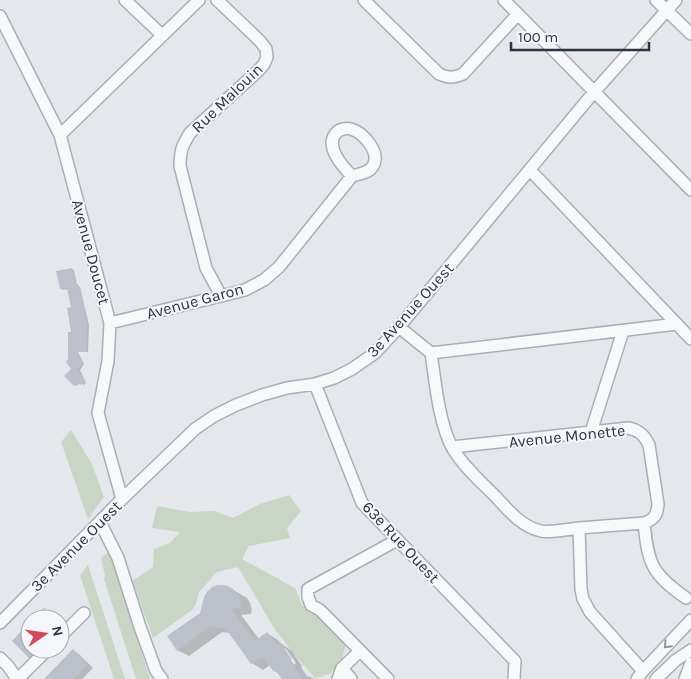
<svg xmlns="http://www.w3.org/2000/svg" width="691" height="679" viewBox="0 0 691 679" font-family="Karla,sans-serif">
<rect width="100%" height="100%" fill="#e4e7ec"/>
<path fill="#c9d6c5" d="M71,430L92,464L104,497L88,519L61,442Z
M289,495L301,511L287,528L290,538L249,546L242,559L295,588L302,605L317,616L346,643L342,660L330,674L315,678L293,653L274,628L238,567L217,572L199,592L196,604L192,610L153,638L132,581L153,567L154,549L170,543L180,532L152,528L157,506L190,512L214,511L233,518L260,504Z
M108,552L113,563L150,679H136L104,579L105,576L101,558Z
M88,565L125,679H114L80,575Z"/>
<path fill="#0003" fill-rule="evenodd" d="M72,269L74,270L77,285L80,287L89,325L88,352H78L84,364L80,370L86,383L84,385L80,383L77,386L75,385L72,369V308L68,289L63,290L61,289Z
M230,588L247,598L250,603L252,609L251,614L241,615L259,639L267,633L278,640L283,645L291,650L302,666L301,667L308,678V676L315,679H283L280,675L275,671L270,665L263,670L252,663L231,633L222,632L189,656L177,650L202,614ZM283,648L286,649L296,663L294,665Z
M30,624V649H48L36,661L29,656Z
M74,651L79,654L93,668L82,679H46Z"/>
<path fill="#bbc0ca" d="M72,268L76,285L78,284L82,300H83L87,323L86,352H77L82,363L78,369L85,382L80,385L79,382L74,386L64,376L71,369L66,362L68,359V332H71L67,308L71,307L67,288L60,289L56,271Z
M218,585H224L230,587L235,591L239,596L241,602L240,608L231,609L255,641L267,632L277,645L280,643L292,659L290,660L303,679H282L276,671L274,672L262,657L251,664L226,629L210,626L177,651L167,636L200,613L204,597L207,592L212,587Z
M44,608L55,619H33Z
M30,622V649H36L29,658L12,641Z
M73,649L88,664L74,679H44Z"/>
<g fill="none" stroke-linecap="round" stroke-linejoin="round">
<defs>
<path id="minor" d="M125,0L162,35
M217,0L260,41L266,49L267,57L264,64L259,70L190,133C182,146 180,151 180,166L206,268L221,296
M364,0L439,74C449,78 453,78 463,74L518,14
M504,0L691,190
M656,0L691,34
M0,16L60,135L110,323L108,361L98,413L122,499
M60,135L199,0
M530,170L691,339
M110,323L221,296L245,290L264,280L279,267L352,176C359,174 369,173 373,166C381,153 364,133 351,129C347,128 340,129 337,132C323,145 343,167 352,176
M399,327L431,353C435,380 439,425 453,449C464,467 481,482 496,497C508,510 522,527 541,531C551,533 568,529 579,528L581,589L583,599L590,612L643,671
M431,353L677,324
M315,384L362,503L515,661L514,679
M591,432L623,331
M452,447L628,428C639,430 644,435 649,445L658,504C657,515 655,519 644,523L579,528
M100,522L118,558L140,627L156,671L162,679
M644,523C648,564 652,574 686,598
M0,623L122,499L195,429L214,416L236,405L262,395L287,388L315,384L334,378L352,369L375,353L399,327L594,92L676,0
M60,637L84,613
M0,658L8,666L17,679
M342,668L351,679
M18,679L48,649
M338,679L342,668L360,651
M388,679L320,610L311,605L308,597V589L397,540
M637,679L643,671L691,620
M656,679L676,660L691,650
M685,679L691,663"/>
</defs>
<use href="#minor" stroke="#a9aeb7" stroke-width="14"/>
<use href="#minor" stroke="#f7f8fa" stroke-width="11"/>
</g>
<defs><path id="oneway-chevron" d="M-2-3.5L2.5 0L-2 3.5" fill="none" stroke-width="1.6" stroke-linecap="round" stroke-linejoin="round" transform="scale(1.25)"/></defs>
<use stroke="#9196a0" href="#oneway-chevron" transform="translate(667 645) rotate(133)"/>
<g text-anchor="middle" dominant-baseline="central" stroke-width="4" stroke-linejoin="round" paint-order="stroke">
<g font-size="16" fill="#2b3445" stroke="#f4f6f9">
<text transform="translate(227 98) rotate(-44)">Rue Malouin</text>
<text transform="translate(91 252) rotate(75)">Avenue Doucet</text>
<text transform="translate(195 301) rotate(-15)">Avenue Garon</text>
<text transform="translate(410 310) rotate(-48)">3e Avenue Ouest</text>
<text transform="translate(567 436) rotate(-6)">Avenue Monette</text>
<text transform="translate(401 542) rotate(47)">63e Rue Ouest</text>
<text transform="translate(76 546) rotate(-45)">3e Avenue Ouest</text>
</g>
</g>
<g transform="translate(45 634) rotate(77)"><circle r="24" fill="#f4f6f9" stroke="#a4a8b1"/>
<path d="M0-4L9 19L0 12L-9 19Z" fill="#d1495b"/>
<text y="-8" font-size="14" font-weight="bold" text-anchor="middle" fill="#2b3445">N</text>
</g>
<path d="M511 42v8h138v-8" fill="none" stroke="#2b3445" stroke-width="2.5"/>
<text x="518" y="42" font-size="15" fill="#2b3445" stroke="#f4f6f9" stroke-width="4" paint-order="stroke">100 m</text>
</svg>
